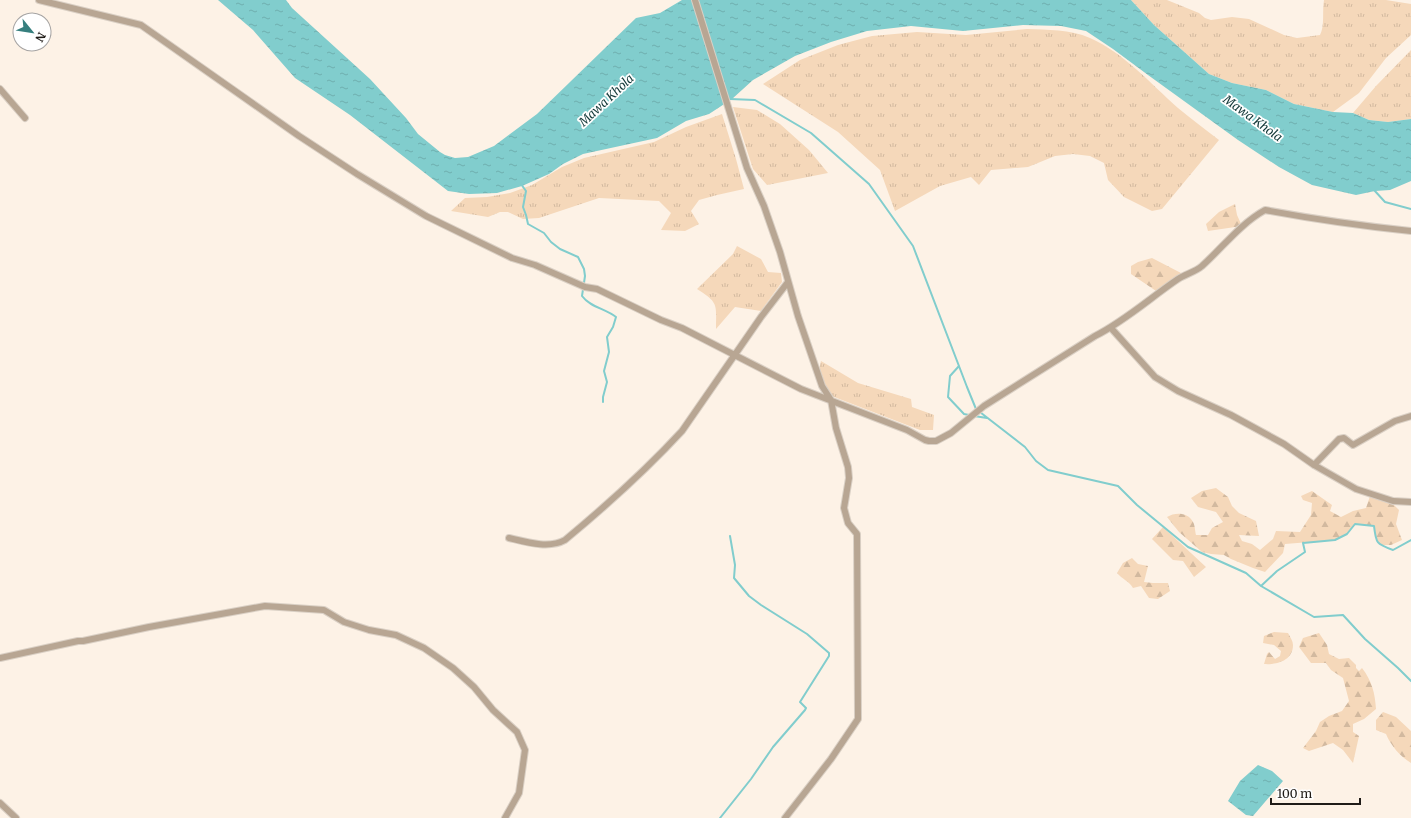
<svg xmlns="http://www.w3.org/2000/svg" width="1411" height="818" viewBox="0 0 1411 818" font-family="Merriweather,serif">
<defs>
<pattern id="grass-tufts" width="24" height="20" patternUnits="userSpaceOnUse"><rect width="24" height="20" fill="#f5d8ba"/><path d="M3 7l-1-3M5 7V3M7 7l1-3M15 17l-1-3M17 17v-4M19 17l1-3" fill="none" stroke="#d2b99f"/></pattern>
<pattern id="forest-firs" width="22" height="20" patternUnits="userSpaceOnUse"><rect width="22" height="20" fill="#f5d8ba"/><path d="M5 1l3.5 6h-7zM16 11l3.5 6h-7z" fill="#d2b99f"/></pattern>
<pattern id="water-ripples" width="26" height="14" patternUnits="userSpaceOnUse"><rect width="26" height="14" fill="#81cdcd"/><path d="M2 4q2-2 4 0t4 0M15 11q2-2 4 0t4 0" fill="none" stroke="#6fafaf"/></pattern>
</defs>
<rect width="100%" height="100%" fill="#fdf2e6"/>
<path fill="url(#grass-tufts)" d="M1131,0H1167L1199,13L1205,18L1211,20L1232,17L1249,19L1284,35L1297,38L1320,35C1325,26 1322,11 1324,0H1386L1411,4V35L1386,58L1359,93L1333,112L1294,104L1266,90L1232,83L1209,74L1154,25Z
M1027,29C1047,30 1070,29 1090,38C1124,53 1150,83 1178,108C1191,119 1205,129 1219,140L1162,209L1152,211L1124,197L1108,180L1104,163L1090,156L1073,154L1055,156L1028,167L991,170L979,185L971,177L940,186L895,211L880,170L838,132L763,84L800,60L838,45L872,36L917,32L966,35Z
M1411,50V119L1388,122L1369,120L1353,113L1376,86Z
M733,107L757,110L780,124L809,150L828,173L767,185L753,169Z
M722,114L736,159L744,189L717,195L699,200L691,211L699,224L685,231L661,230L671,213L659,201L599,198L539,218L523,219L508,212H500L488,217L451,211L465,198L487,197L510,193L532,185L562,167L584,158L654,142L686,127Z
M737,246L761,259L768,272L781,273L782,282L761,311L735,307L716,329C716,304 719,303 697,289L733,254Z
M821,361L858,383L911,399L912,407L934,415L933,430H920L829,395L819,370Z"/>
<path fill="url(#forest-firs)" d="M1235,204L1237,215L1242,226L1208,231L1206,224L1219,212Z
M1152,258L1181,273L1180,278L1159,293L1131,274V266L1138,262Z
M1216,488L1228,497L1232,506L1239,513L1256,521L1259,536L1239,535L1242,541L1252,544L1260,550L1273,539L1276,531L1300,532L1311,515L1312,503L1303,500L1301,496L1312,491L1332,505L1330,511L1341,517L1353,511L1366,508L1370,496L1389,500L1399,510L1396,524L1402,540L1391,545H1381L1375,537L1374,526L1355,524L1347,534L1335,540L1285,544L1283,553L1265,572L1253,568L1231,559L1224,555L1211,554L1202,552L1179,532L1167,517C1175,512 1188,512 1193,522C1195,525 1195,531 1196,535H1208L1212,528L1223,522L1216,512L1198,507L1191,498L1202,491Z
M1163,527L1206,567L1194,577L1183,561L1173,560L1152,539Z
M1132,558L1138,564L1148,566L1144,582L1153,583H1168L1170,591L1158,599L1149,598L1141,586L1133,588C1129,581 1122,579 1117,573L1123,563Z
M1274,632L1288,633C1290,637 1293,641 1293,645C1293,661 1276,665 1264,664L1267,654L1269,652L1275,659L1280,656L1281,651L1274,645L1263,643L1264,636Z
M1319,633L1327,645L1329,654L1339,659L1349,658L1356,665V668L1359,671L1362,668C1372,681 1375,693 1376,709L1364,719L1353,724V732L1359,736L1353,763L1343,750L1333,743L1309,751L1303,748L1316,731L1320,722L1329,716L1342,711L1349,701L1343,678L1331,670L1326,663H1311L1299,647L1303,638Z
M1383,712L1396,717L1411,731V763C1400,756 1391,746 1386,734L1376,730V720Z"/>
<path fill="url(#water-ripples)" d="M218,0H286L292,8L370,79L406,118L418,134L440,152L445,155L455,158L468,157L494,146L537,114L636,18L660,13L682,0H1131L1154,25L1209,74L1232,83L1266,90L1294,104L1333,112L1353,113L1369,120L1388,122L1411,119V181L1390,190L1375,191L1356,195L1312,185L1279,167L1238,140L1148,75L1113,49L1086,31L1061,26L1023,25L963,31L911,26L867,31L831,42L795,56L753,80L732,99L709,114L686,121L657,138L583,154L563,164L549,174L522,186L497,193L469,194L448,191L350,115L295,78L253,30Z
M1258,765L1272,771L1283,781L1253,816L1246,815L1228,801L1240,781Z"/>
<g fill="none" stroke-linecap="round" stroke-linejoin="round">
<path stroke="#81cdcd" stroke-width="2" d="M730,99L755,100L811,133L869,184L913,246L967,387L976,409L1025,447L1036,461L1048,470L1118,486L1137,505L1188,547L1246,573L1261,586L1314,617L1343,615L1365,639L1398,668L1411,681
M521,184L526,191L523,207L526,215L528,224L544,233L551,242L560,249L578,257L584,269L585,276L582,296C590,307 606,309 616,317L613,327L607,337L609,352L604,371L607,382L603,397V402
M1374,190L1385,202L1411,209
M959,366L950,376L948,397L964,414L969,415
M974,416L987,418
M1261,586L1277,571L1305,552L1303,543L1335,540L1347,534L1355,524L1374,526C1376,543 1376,544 1393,550L1411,540
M720,818L751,779L773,747L805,710L806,708L800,702L829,656V653L807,634L761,605L749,596L734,578L735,565L730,536"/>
<defs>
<path id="minor" d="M39,0L141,25L299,136L357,174L426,216L512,258L535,265L585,287L597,289L661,320L682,328L801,389L907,430L925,440L929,441H936L951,433L984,406L1095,336C1125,321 1150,298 1178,279C1186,274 1195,272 1202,266C1223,247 1240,224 1265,210C1313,219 1362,226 1411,231
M695,0L747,168L764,206L780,252L798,316L822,386L831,400L836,428L848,467L849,478L844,508L848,523L857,534L858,719L831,759L785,818
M0,89L25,118
M1111,328L1155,377L1178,391L1231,415L1284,444L1314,465L1356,489L1393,501L1411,502
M1314,465L1339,439L1344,438L1353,445L1395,421L1411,416
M509,538C526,542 549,549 565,540C606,506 646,470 682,431L761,317L788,282
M0,658L78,641H83L149,627L265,606L324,610L344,622L369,630L396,635L424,648L453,668L474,687L493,710L517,732L525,750L519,793L505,818
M0,803L16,818"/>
</defs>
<use href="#minor" stroke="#dad0c5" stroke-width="8"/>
<use href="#minor" stroke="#b8a693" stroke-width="6"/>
</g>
<g text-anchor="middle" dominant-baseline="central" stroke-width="3.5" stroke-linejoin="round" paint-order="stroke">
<g font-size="12" font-style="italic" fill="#133939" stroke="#fff">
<text transform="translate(606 100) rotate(-43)">Mawa Khola</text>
<text transform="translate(1253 118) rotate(36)">Mawa Khola</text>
</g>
</g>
<g transform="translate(32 32) rotate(120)"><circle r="19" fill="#ffffff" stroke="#a6a4a3"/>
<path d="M0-3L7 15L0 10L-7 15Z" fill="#367f7e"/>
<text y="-6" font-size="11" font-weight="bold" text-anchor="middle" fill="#201c18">N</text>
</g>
<path d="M1271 798v6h89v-6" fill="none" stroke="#201c18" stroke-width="2"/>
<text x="1277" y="798" font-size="12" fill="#201c18" stroke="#ffffff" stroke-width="3" paint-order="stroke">100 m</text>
</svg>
